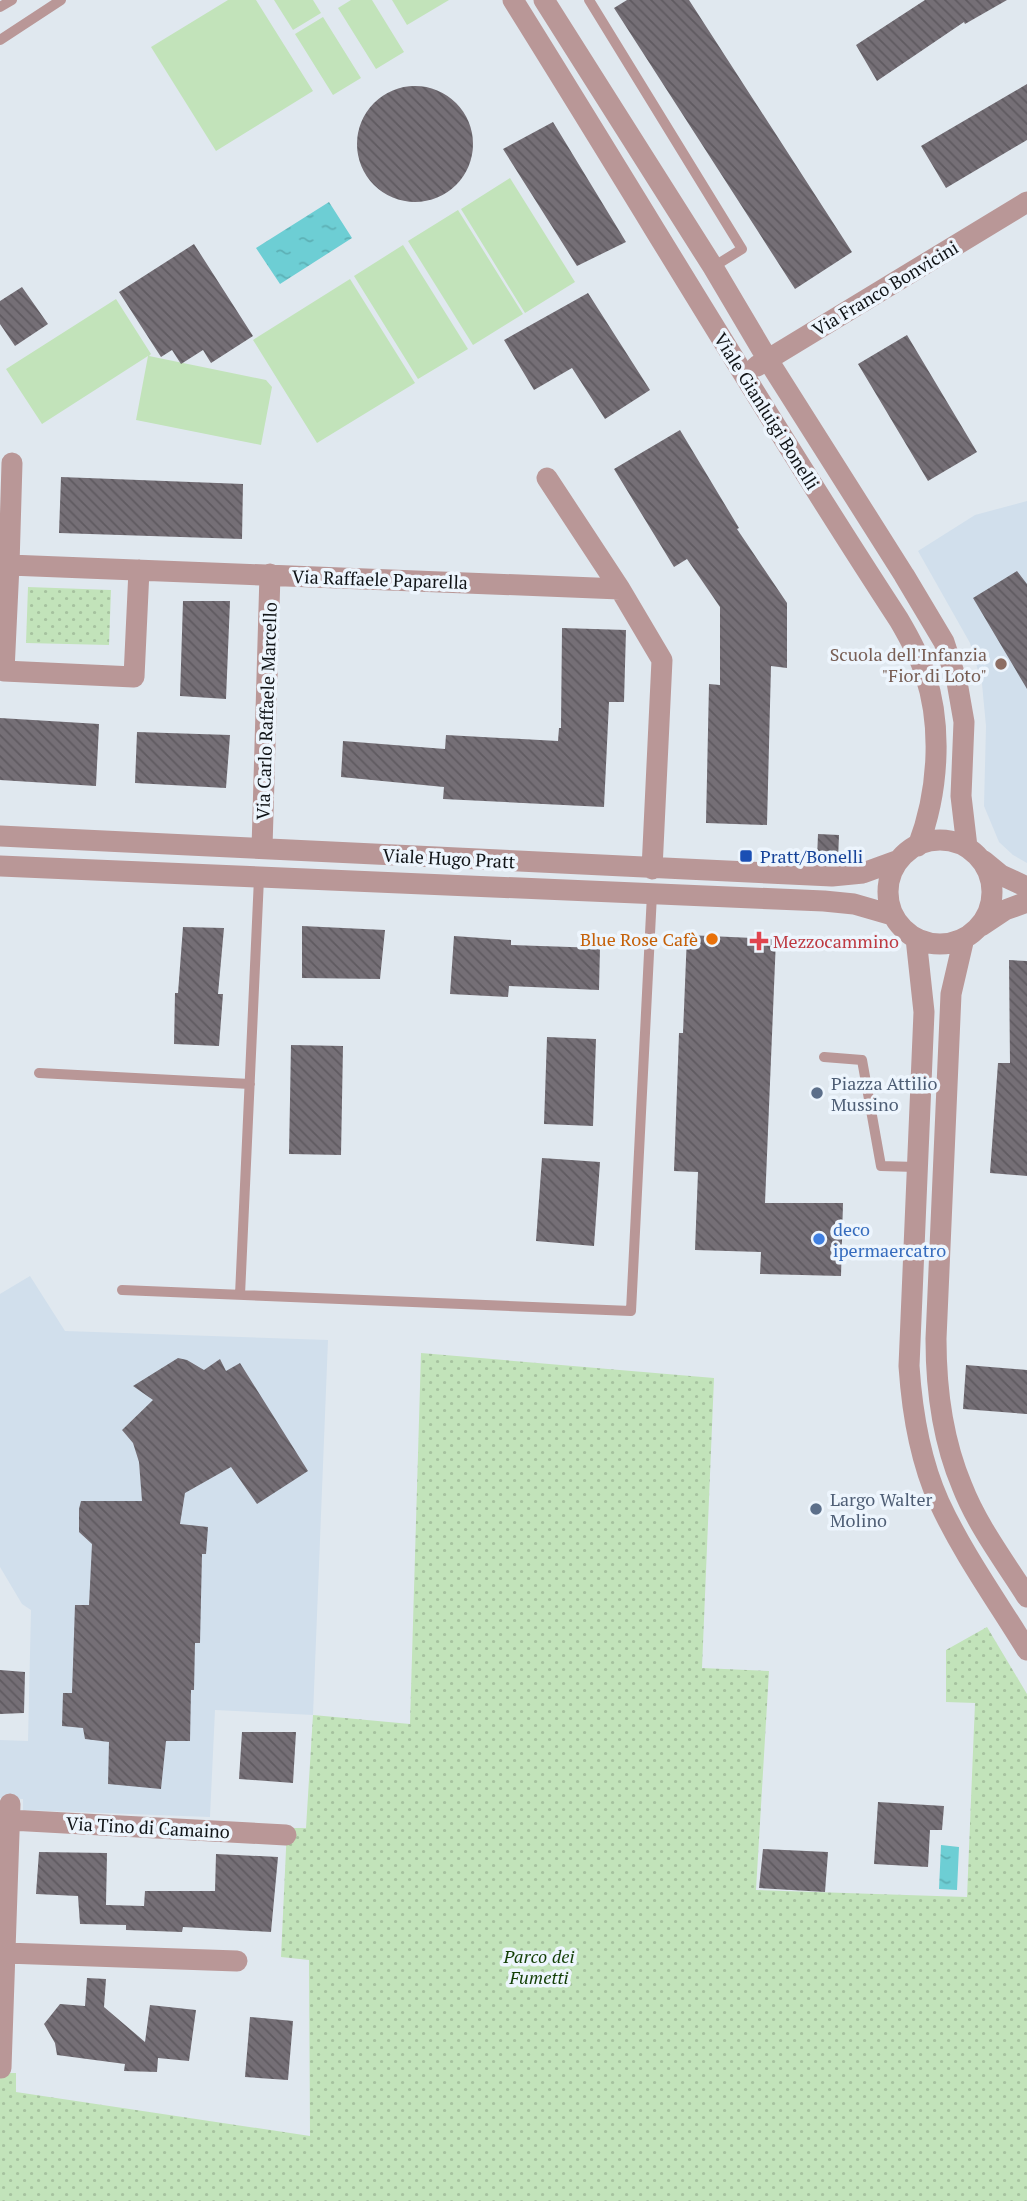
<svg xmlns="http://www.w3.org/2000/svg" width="1027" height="2201" viewBox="0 0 1027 2201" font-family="'PT Serif',serif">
<defs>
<pattern id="grass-dots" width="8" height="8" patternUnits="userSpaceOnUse" patternTransform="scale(1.75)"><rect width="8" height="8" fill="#c2e3ba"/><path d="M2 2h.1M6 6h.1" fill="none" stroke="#a6c29f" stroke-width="1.8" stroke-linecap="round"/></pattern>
<pattern id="water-ripples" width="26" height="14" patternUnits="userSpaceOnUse" patternTransform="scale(1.75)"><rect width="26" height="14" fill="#6dced4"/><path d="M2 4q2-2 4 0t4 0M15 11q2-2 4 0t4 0" fill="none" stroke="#5db0b5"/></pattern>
<pattern id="building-back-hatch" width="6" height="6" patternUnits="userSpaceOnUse" patternTransform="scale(1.75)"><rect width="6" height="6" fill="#756f76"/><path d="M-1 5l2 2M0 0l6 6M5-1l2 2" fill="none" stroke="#5f5a60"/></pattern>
</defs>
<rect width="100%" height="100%" fill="#e0e8ef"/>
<path fill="#d1dfec" d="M1027,501V863L1013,855L999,842L984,806L986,726L982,684L970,643L918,551L975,515Z
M30,1276L65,1331L328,1340L313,1715L215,1710L210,1817L23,1810V1799L0,1798V1740L28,1741L31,1610L22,1604L0,1567V1294Z"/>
<path fill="url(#grass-dots)" d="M28,587L111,590L109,645L26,643Z
M421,1353L714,1378L702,1668L769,1671L756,1890L967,1897L975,1703L946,1702V1650L987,1627L1027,1694V2201H0V2073H16V2092L310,2136L309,1960L281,1957L287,1828H306L313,1715L410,1724Z"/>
<path fill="#c2e3ba" d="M228,0H256L313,91L216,151L151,47Z
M274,0H313L321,13L293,30Z
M351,0H372L404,52L376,69L338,8Z
M392,0H449L407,25Z
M323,17L361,78L333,95L295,34Z
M510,178L575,282L525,313L461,209Z
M458,210L523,314L473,345L408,241Z
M403,245L468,349L418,379L354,276Z
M350,279L415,383L317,443L253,340Z
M116,299L151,354L149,356L266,380L272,387L261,445L136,420L148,356L42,424L6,369Z"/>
<path fill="url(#water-ripples)" d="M329,202L352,238L280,284L256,248Z
M941,1845L959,1847L957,1890L939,1889Z"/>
<path fill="url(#building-back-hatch)" d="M627,0H689L852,252L795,289L614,8Z
M925,0H1007L965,24L964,22L877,81L856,45Z
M1027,84V140L946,188L921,146Z
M357 144a58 58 0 1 1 116 0a58 58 0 1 1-116 0Z
M553,122L626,242L577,266L503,149Z
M194,244L253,336L211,363L203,350L181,364L172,350L161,357L119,292Z
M22,287L48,324L15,346L0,324V301Z
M588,293L650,390L605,419L572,368L534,390L504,340Z
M907,335L977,452L928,481L858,364Z
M680,430L739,528L737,529L787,603V668L771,666L767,825L706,823L709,684L720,685V607L687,559L674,567L614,469Z
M61,477L243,484L242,539L59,533Z
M1017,571L1027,584V689L973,598Z
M183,601H230L226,699L180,696Z
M562,628L626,630L624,702H609L604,807L443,799L444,787L341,777L343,741L445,749L446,735L558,741L559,728H561Z
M0,718L99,724L96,786L0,780Z
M137,732L230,735L226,788L135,783Z
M818,834L839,835L838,860L817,859Z
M302,926L385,930L380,979L302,978Z
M183,927L224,928L218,994H223L219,1046L174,1044L175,993H178Z
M687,935L776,939L765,1203H843L841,1276L760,1274L761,1252L695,1250L698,1172L674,1171L679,1033H683Z
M454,936L511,940V945L600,948L599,990L509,986L508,997L450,994Z
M1009,960L1027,961V1176L990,1173L998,1063H1010Z
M547,1037L596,1039L593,1126L544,1124Z
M291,1045L343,1046L341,1155L289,1154Z
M542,1158L600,1162L594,1246L536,1241Z
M178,1358L187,1360L204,1370L220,1359L226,1371L240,1363L308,1471L257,1504L231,1467L185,1493L180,1524L208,1527L206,1554H202L200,1643H195L194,1690H191L190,1741H166L161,1789L108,1784L109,1742L85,1739L83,1728L62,1726L63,1693H72L75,1605H89L92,1544L79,1532V1509L81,1501H142L139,1462L133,1443L122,1430L153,1400L133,1386Z
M966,1365L1027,1370V1414L963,1409Z
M0,1670L25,1672L24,1713L0,1714Z
M242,1732H296L293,1783L239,1779Z
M878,1802L944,1806L942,1830H930L928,1867L874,1864Z
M763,1849L828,1852L825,1892L759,1888Z
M39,1852L107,1853L106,1905L144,1906L145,1891H215L216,1854L278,1857L271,1932L183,1927L182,1932L126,1930V1925L80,1924L78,1896L36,1894Z
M87,1978L106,1979L104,2007L145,2042L150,2005L196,2010L189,2061L158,2058L157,2072L124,2071L125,2064L57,2055L55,2043L44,2024L60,2004L85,2006Z
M250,2017L293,2021L288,2080L245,2077Z"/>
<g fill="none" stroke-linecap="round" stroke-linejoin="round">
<path stroke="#b99797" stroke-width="10" d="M589,0L742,249L713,267
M0,7L12,0
M0,40L61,0
M824,1057L862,1060L881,1166L916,1167
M39,1073L250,1084
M122,1290L631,1311L652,894
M240,1295L259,878"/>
<path stroke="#b99797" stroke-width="21" d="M513,0C642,206 766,416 899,620C909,637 919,655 925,674C943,728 938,794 918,846
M544,0L713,267L768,360L904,575L944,642L957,682L964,722L961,796L967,847
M757,366L1027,202
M12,463L9,565L620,589
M547,478L620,589L662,660L652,869
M9,565L4,671L134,677L139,570
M0,836L832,876L863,873L896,861
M888 892a52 52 0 1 1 104 0a52 52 0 1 1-104 0Z
M262,848L270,574
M984,861L1001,875L1027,887
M0,866L824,901L854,904L892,915
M981,926L1005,910L1027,902
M916,938L924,1012L909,1366C912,1411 920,1460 939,1502C963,1554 997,1601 1027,1650
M964,938L951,994L936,1339C936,1388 943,1441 962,1486C977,1525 1005,1562 1027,1597
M10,1820L286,1835
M5,1953L237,1961
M1,2068L10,1804"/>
</g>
<circle fill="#8d6e63" stroke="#edf5fd" stroke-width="2.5" cx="1001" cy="664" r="7"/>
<rect fill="#1a4fb4" stroke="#edf5fd" stroke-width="2.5" x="739" y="849" width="14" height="14" rx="3.5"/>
<circle fill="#e8710a" stroke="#edf5fd" stroke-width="2.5" cx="712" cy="939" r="7"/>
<path fill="#e0444e" stroke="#edf5fd" stroke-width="2.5" d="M755.5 930.5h7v7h7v7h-7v7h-7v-7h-7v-7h7z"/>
<g fill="#5c6f8a" stroke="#edf5fd" stroke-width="2.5">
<circle cx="817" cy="1093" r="7"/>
<circle cx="816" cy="1509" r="7"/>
</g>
<circle fill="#3f7fe0" stroke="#edf5fd" stroke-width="2.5" cx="819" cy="1239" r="7"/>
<g text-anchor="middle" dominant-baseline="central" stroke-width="7" stroke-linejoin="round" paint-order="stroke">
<g font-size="18" fill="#101316" stroke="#edf5fd">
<text transform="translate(885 288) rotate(-31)">Via Franco Bonvicini</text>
<text transform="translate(767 411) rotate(58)">Viale Gianluigi Bonelli</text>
<text transform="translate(380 579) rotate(2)">Via Raffaele Paparella</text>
<text transform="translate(266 711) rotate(-88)">Via Carlo Raffaele Marcello</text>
<text transform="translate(449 858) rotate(3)">Viale Hugo Pratt</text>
<text transform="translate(148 1827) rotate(3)">Via Tino di Camaino</text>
</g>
<g font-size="18" fill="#785e54" stroke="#edf5fd" text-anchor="end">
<text x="987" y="654">Scuola dell'Infanzia<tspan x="987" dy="21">"Fior di Loto"</tspan></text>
</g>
<g font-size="18" fill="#164399" stroke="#edf5fd" text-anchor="start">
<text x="760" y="856">Pratt/Bonelli</text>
</g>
<g font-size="18" fill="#c56008" stroke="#edf5fd" text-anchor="end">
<text x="698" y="939">Blue Rose Cafè</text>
</g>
<g font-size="18" fill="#be3a42" stroke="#edf5fd" text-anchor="start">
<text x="773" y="941">Mezzocammino</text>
</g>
<g font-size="18" fill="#4e5e75" stroke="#edf5fd" text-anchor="start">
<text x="831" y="1083">Piazza Attilio<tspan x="831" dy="21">Mussino</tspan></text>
<text x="830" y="1499">Largo Walter<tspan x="830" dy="21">Molino</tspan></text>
</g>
<g font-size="18" fill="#366cbe" stroke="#edf5fd" text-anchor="start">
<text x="833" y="1229">deco<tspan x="833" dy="21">ipermaercatro</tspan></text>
</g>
<g font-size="18" font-style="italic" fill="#133f06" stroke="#edf5fd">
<text x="539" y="1956">Parco dei<tspan x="539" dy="21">Fumetti</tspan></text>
</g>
</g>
</svg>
